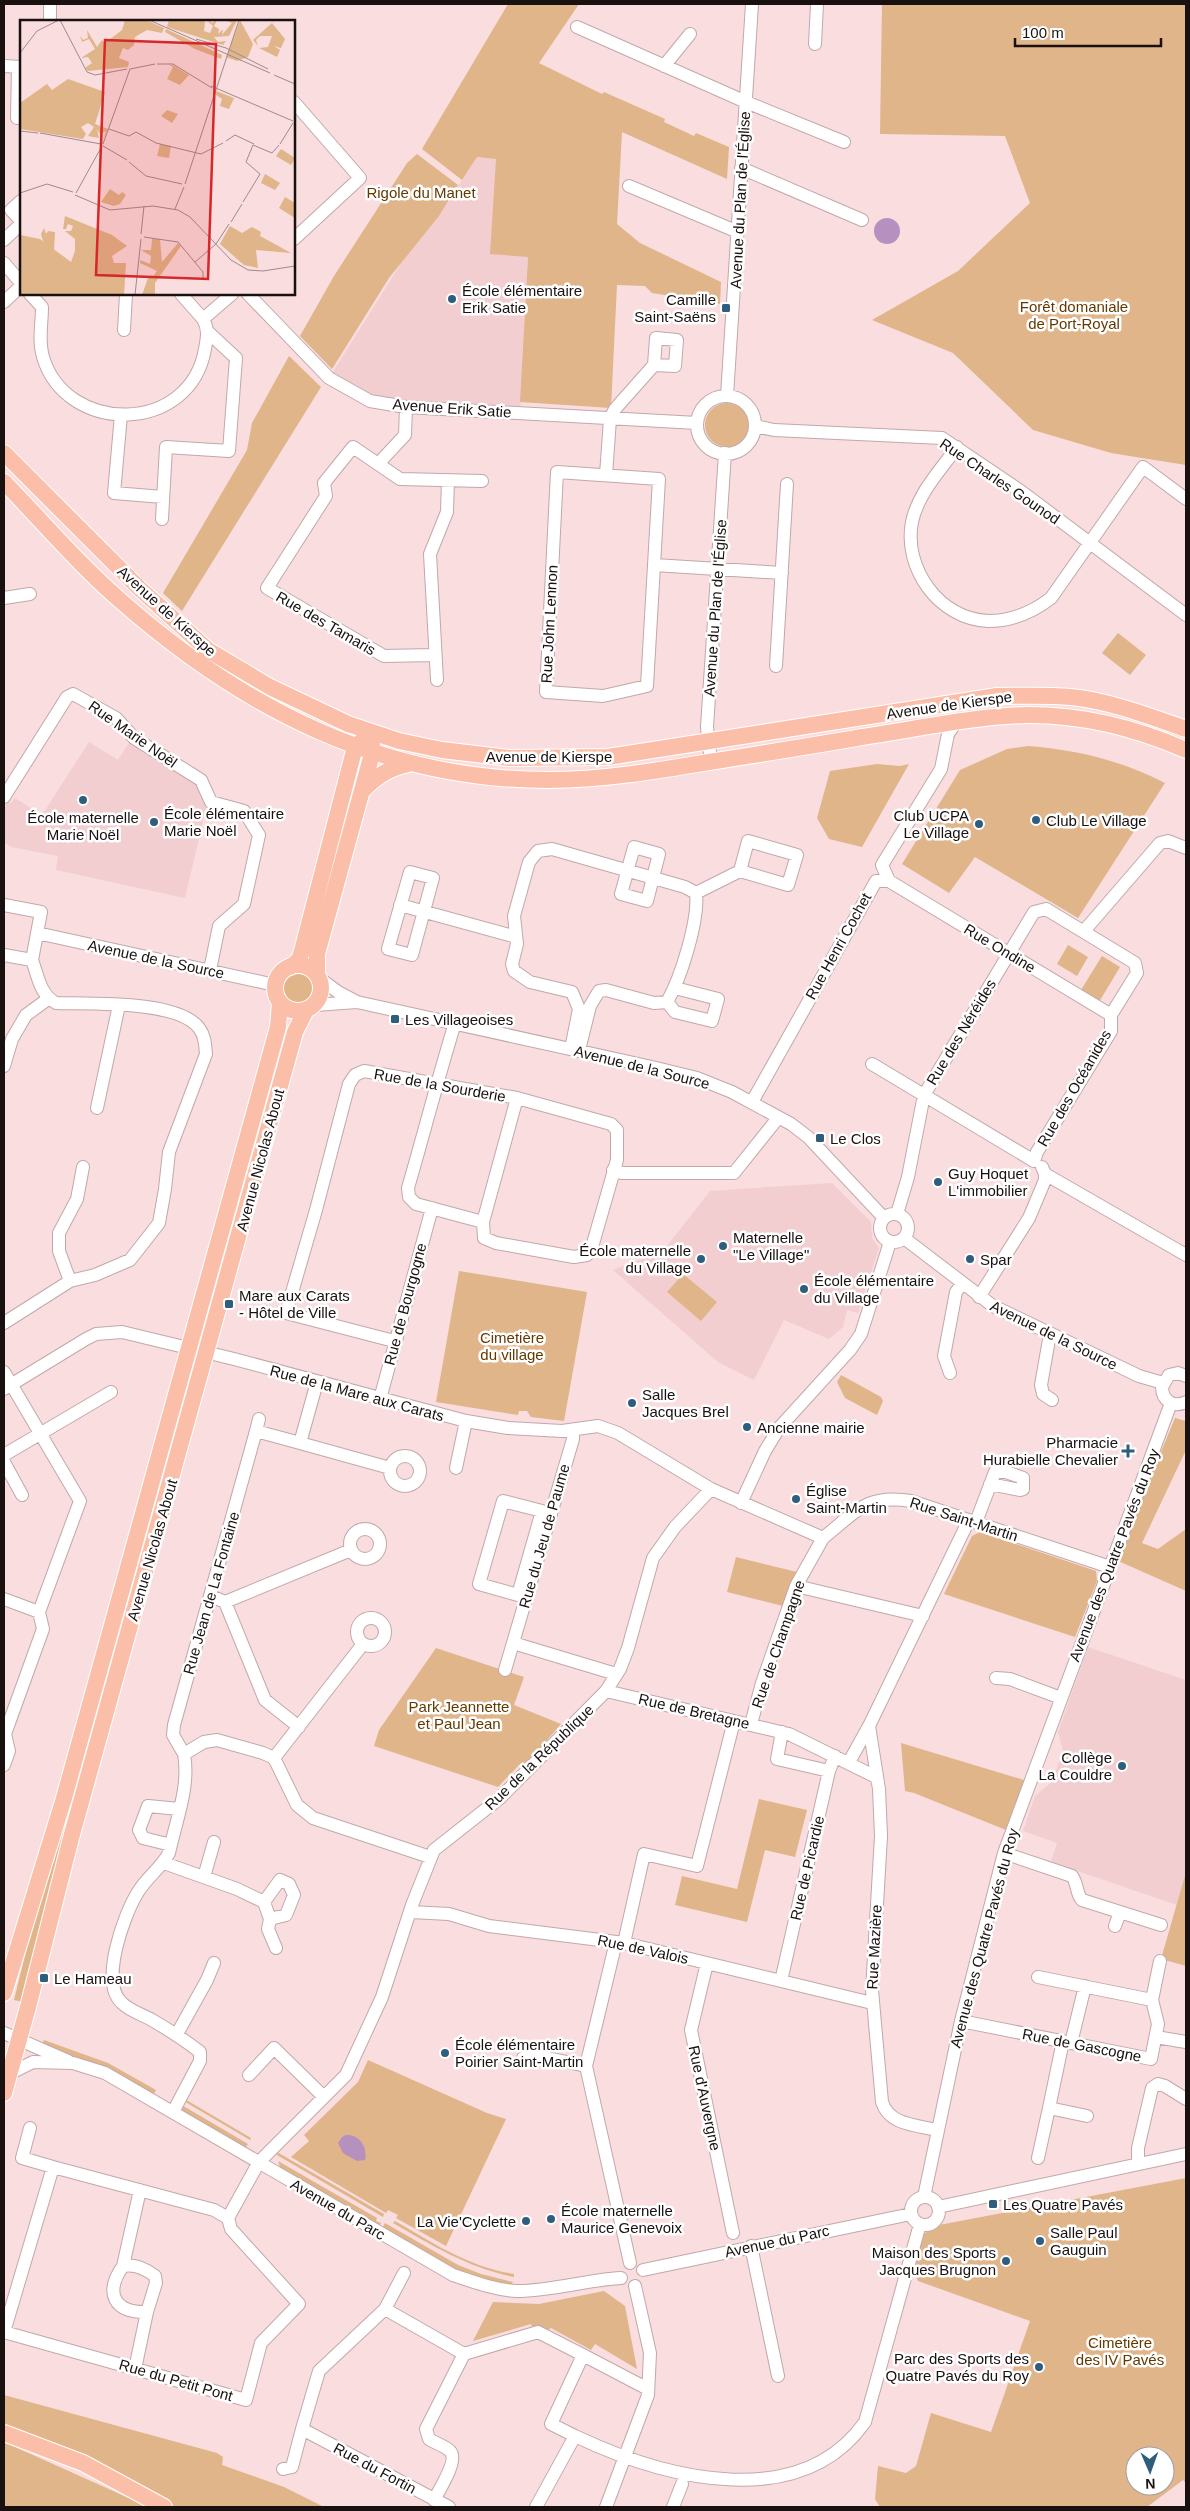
<svg xmlns="http://www.w3.org/2000/svg" width="1190" height="2511" viewBox="0 0 1190 2511" font-family="Helvetica,sans-serif">
<rect width="100%" height="100%" fill="#f9dddf"/>
<path fill="#f2ced0" d="M477,157L496,159L528,257L520,413L370,401L329,378L405,257L439,216Z
M89,742L118,760L129,743L197,785L201,797L207,804L185,898L56,870L58,856L11,847L4,842V809L8,801L11,803L15,798L42,815Z
M832,1183L871,1222L872,1238L879,1248L858,1313L847,1310L843,1327L829,1339L784,1320L754,1380L718,1362L613,1270L663,1251L710,1191Z
M1088,1647L1186,1680V1872L1177,1905L1051,1862L1057,1843L1023,1831L1035,1796L1052,1782L1063,1751L1058,1732Z"/>
<path fill="#e0b58a" fill-rule="evenodd" d="M508,4H579L539,63L602,94L604,92L665,119L664,122L694,136L696,133L729,147L727,179L622,132L617,224L640,243L721,282L720,304L652,293L645,286L617,285L611,408L520,402L528,257L490,254L496,159L477,157L462,180L422,149Z
M882,4H1186V465L1111,453L1033,430L953,353L872,320L958,271L1030,203L1005,136L880,134Z
M417,154L458,185L439,216L389,278L332,369L300,336L334,276L407,163Z
M289,356L321,387L182,611L163,593L247,450L252,423Z
M705 425a22 22 0 1 1 44 0a22 22 0 1 1-44 0Z
M1118,633L1146,655L1130,675L1102,653Z
M1028,746C1077,750 1120,760 1165,783L1078,918L975,857L949,893L902,864L960,770L1007,749Z
M877,764L900,766L909,764L862,847L829,839L817,818L830,771Z
M1068,945L1088,957L1077,976L1057,964Z
M1102,956L1120,967L1099,1002L1081,990Z
M283 990a16 16 0 1 1 32 0a16 16 0 1 1-32 0Z
M459,1271L587,1292L564,1421L531,1417L527,1411H519L518,1415L436,1402Z
M683,1274L717,1302L701,1321L667,1292Z
M841,1375L881,1397L883,1401L877,1415L845,1398L837,1382Z
M187,1379L190,1380L23,2002L14,2000L37,1907Z
M1175,1418L1186,1421V1450L1142,1543L1158,1549L1186,1529V1591L1116,1560Z
M980,1532L1096,1571L1097,1581L1075,1637L944,1594L972,1536Z
M736,1557L797,1572L783,1606L727,1592Z
M436,1648L524,1677L514,1705L561,1724L528,1762L519,1765L498,1787L374,1746L379,1730Z
M901,1743L1024,1780L1006,1830L914,1793L905,1791Z
M759,1799L807,1810L795,1857L765,1850L747,1922L675,1905L682,1876L737,1889Z
M1186,1872V1966L1161,1959Z
M44,2040L108,2063L156,2090L153,2096L42,2045Z
M368,2060L487,2113L506,2119L446,2246L396,2218L398,2215L388,2210L386,2213L291,2157L309,2141L304,2135L358,2082Z
M183,2098L251,2138L250,2140L182,2100Z
M180,2104L248,2144L245,2149L181,2111Z
M277,2152L384,2214L383,2217L277,2155Z
M278,2161L377,2218L376,2221L381,2223L379,2227L281,2170Z
M1186,2178V2483L1183,2480L1147,2507H880L875,2499L878,2466L906,2473L916,2466L931,2413L991,2432L1030,2321L918,2281L912,2266L920,2236L939,2225ZM1135,2456H1165V2486H1135Z
M395,2221C433,2243 469,2267 514,2274V2277C469,2268 433,2246 393,2223Z
M385,2223L458,2265L481,2274L513,2282L511,2285L461,2274L382,2229Z
M604,2291L625,2306L637,2369L595,2344L591,2350L551,2328L548,2330L532,2327L531,2324L473,2341L493,2302L539,2304Z
M4,2395L217,2453L223,2457L222,2465L284,2487L324,2507H174L87,2459L4,2426Z
M4,2442L131,2499L149,2507H4Z"/>
<path fill="#b690bf" d="M874 231a13 13 0 1 1 26 0a13 13 0 1 1-26 0Z
M346,2135C360,2134 368,2148 365,2160L357,2161L343,2153L338,2143L342,2137Z"/>
<g fill="none" stroke-linecap="round" stroke-linejoin="round">
<defs>
<path id="minor" d="M50,21V4
M577,27L746,102L844,142
M815,44L817,4
M4,66L21,67
M664,66L690,34
M294,102L360,178L294,239
M17,118L18,67
M741,168L862,220
M629,186L738,232
M21,201L11,210L21,221
M4,240L21,224
M4,263L21,283
M30,294L42,307C42,324 38,341 43,357C66,435 190,435 205,349C207,338 209,329 203,319L232,294
M181,294L203,319
M248,294L329,378L370,401L406,407L697,423
M4,302L21,286
M124,330L126,294
M727,396L752,4
M697 425a29 29 0 1 1 58 0a29 29 0 1 1-58 0Z
M406,407L405,435L378,464L353,447L324,483L326,496L267,588L384,656L434,655
M121,415L114,493L163,497
M755,426L774,430L942,438L1022,492L1186,615
M957,447C940,471 918,493 912,522C903,568 939,619 988,621C1012,621 1033,612 1051,598L1143,467L1186,499
M378,464L400,479L482,481
M557,472L659,479L647,686L603,696L546,692Z
M606,475L610,419L615,409L654,365L675,366L677,340L656,338L654,365
M162,519L166,447L229,451L236,358L208,332
M654,565L782,573
M4,598L30,594
M776,666L787,484
M437,680L430,554L447,512L448,480
M711,762L707,727L725,453
M4,797L67,697L73,694L116,718L134,738L201,780L211,802L244,811L259,835L244,904L219,926L210,970
M634,847L659,854L647,901L621,894Z
M410,872L433,878L412,955L388,949Z
M889,881L882,865L941,769L948,734L956,722
M696,893L740,871L788,885L797,855L748,841L740,871
M4,905L41,912L32,960L4,955
M400,905L516,937
M1084,931L1160,843L1168,841L1186,848
M37,933L275,985
M319,978L338,992L357,1002L652,1067L697,1078L732,1092L791,1124L808,1137L884,1218
M667,1002L675,1012L712,1021L718,999L675,988
M315,1005L357,1002
M571,1049L579,1009L572,992L530,982L514,971L512,964L517,944L514,916L529,862L538,851L552,849L685,887L696,893C699,920 681,978 667,1002L654,1003L606,990L599,991L590,1006L579,1050
M872,1064L1034,1161L1037,1152L1111,1031V1015L1137,973L1135,963L1046,909L1034,912L924,1095L908,1177L897,1214
M4,1066L12,1039L26,1015L48,999
M752,1102L876,881H889L1111,1015
M97,1108L119,1005
M613,1170L622,1173H734L778,1118
M1045,1174L1186,1255
M880 1228a14 14 0 1 1 28 0a14 14 0 1 1-28 0Z
M483,1222L517,1098
M904,1238L993,1306L1139,1376L1163,1383
M70,1281L59,1251V1233L77,1199L83,1167
M979,1297L1029,1218L1045,1180V1174L1042,1167
M4,1323L70,1281L95,1275L130,1260L159,1223L165,1189L169,1152L206,1054C205,1044 205,1036 199,1028C178,1000 90,1004 56,1003C40,995 38,976 32,960
M1050,1334L1041,1385L1043,1394L1052,1400
M394,1341L286,1313L316,1210L349,1084L355,1075L364,1071L517,1098L611,1124L617,1130V1160L592,1247L587,1255L574,1257L496,1243L484,1238L483,1222L416,1204L409,1197L408,1188C424,1133 438,1078 455,1023
M4,1372L80,1501L39,1612L43,1629L5,1734L9,1751L4,1765
M950,1373L944,1356L956,1292L962,1284
M1186,1376L1178,1373L1169,1375L1162,1387C1162,1401 1174,1408 1186,1402
M4,1389L86,1339L96,1334L122,1332L234,1359L466,1421L508,1428L562,1431L598,1426L618,1433L711,1489L823,1538C856,1512 865,1494 911,1501L1110,1567
M380,1399L432,1208
M256,1431L259,1419
M300,1443L390,1468
M4,1455L111,1392
M390 1471a15 15 0 1 1 30 0a15 15 0 1 1-30 0Z
M4,1462L22,1495
M456,1468L466,1421
M503,1501L542,1511L518,1595L479,1584Z
M741,1503L765,1451L779,1428L850,1350L861,1334L890,1242
M976,1522L995,1472H1006L1023,1478V1489L1020,1490L990,1484
M350 1544a15 15 0 1 1 30 0a15 15 0 1 1-30 0Z
M796,1586L923,1616
M211,1596L225,1602L265,1700L299,1727
M4,1599L39,1612
M225,1602L351,1550
M357 1632a14 14 0 1 1 28 0a14 14 0 1 1-28 0Z
M513,1643L616,1674
M505,1670L573,1439V1430
M996,1678L1010,1679L1061,1698
M606,1691L789,1734L876,1777
M751,1724L762,1683L796,1586L823,1538
M782,1732L777,1759L829,1771
M184,1754L173,1735L174,1725L256,1431L300,1443L317,1382
M274,1758L363,1644
M849,1762L869,1726
M171,1845L143,1838L139,1830L148,1806L179,1809
M1004,1853L1072,1876C1078,1884 1076,1894 1082,1900L1161,1925
M164,1863L237,1889L264,1902L270,1919L286,1915L294,1895L289,1884L280,1880L264,1902
M204,1877L214,1842
M411,1912L449,1914L489,1926L624,1943L872,2003
M270,1919L268,1929L276,1948
M1115,1926L1120,1912
M616,1942L586,2066L630,2263
M624,1943L644,1854L697,1866L734,1721
M707,1963L691,2030L733,2233
M1038,1977L1152,2000
M781,1981L829,1771L835,1756
M961,2021L1151,2059L1158,2024L1152,2000L1160,1961
M4,2033L68,2061
M177,2034L207,1980L214,1963
M1156,2037L1186,2042
M1063,2041L1049,2108L1087,2116
M1071,2043L1085,1986
M523,2058L543,2057L586,2066
M9,2074L33,2062L73,2063L105,2073L453,2275C474,2282 495,2290 517,2291C552,2291 586,2280 621,2278
M249,2075L274,2048L324,2097
M173,2112L200,2061V2052C185,2040 169,2030 152,2020C143,2015 130,2011 122,2003C99,1983 124,1914 138,1892C147,1877 161,1868 169,1853C176,1820 190,1787 184,1754L204,1742L217,1740L263,1753L274,1758L297,1805L313,1818L430,1857
M30,2128L22,2158L53,2167
M937,2130C916,2125 889,2125 882,2102L872,1990L881,1836L879,1789L869,1726L969,1520
M1038,2158L1049,2108
M1138,2164V2148L1152,2088L1158,2084L1165,2086L1186,2099
M140,2190L123,2266C104,2293 114,2313 147,2312
M924,2197L961,2021L1004,1853L1171,1403
M911 2211a14 14 0 1 1 28 0a14 14 0 1 1-28 0Z
M938,2207L1186,2154
M228,2218L214,2210L53,2167L4,2332L246,2400L261,2343L299,2304L231,2229L228,2218L259,2162L346,2075L382,1997L412,1905L434,1850L500,1798L606,1691L620,1669L628,1648L653,1558L675,1527L711,1489
M751,2246L778,2376
M123,2266C134,2264 146,2269 155,2276L156,2283L147,2312L135,2369
M643,2270L911,2214
M404,2273L385,2309L319,2371L302,2429L449,2507
M385,2309L464,2354L538,2332L583,2355L551,2424L575,2436L536,2507
M583,2355L648,2389
M575,2436C672,2482 802,2511 865,2422L920,2224
M283,2469L292,2467L302,2429
M434,2500C439,2490 459,2460 450,2451C445,2446 435,2443 429,2439L426,2429L464,2354
M606,2507L648,2395L650,2353L635,2286
M673,2507L682,2484"/>
<path id="major" d="M4,453L139,588L208,650L270,687L348,724L399,741L442,750L509,758L608,757L997,696C1022,696 1046,695 1071,697C1110,701 1149,716 1186,729
M4,482C43,522 80,566 122,602C244,709 383,780 548,780C602,780 656,771 709,762C760,754 811,746 862,737C917,729 974,716 1029,715C1083,715 1138,729 1186,750
M363,790C378,775 388,769 408,764
M275 988a23 23 0 1 1 46 0a23 23 0 1 1-46 0Z
M290,967L299,960L302,951L355,747L362,741
M317,974V954L372,754V744
M4,1993L64,1798L278,1027L280,1003
M4,2093L28,2007L71,1838L295,1032L306,1010
M4,2433L83,2463L164,2507"/>
</defs>
<use href="#minor" stroke="#c2a8aa" stroke-width="14"/>
<use href="#major" stroke="#fff" stroke-width="18"/>
<use href="#minor" stroke="#fff" stroke-width="12"/>
<use href="#major" stroke="#fbbfa9" stroke-width="16"/>
</g>
<g fill="#2f5d7d" stroke="#fff" stroke-width="2">
<circle cx="452" cy="299" r="5"/>
<rect x="721" y="303" width="10" height="10" rx="2.5"/>
<circle cx="83" cy="800" r="5"/>
<circle cx="1036" cy="820" r="5"/>
<circle cx="154" cy="822" r="5"/>
<circle cx="979" cy="824" r="5"/>
<rect x="390" y="1014" width="10" height="10" rx="2.5"/>
<rect x="815" y="1133" width="10" height="10" rx="2.5"/>
<circle cx="938" cy="1182" r="5"/>
<circle cx="723" cy="1246" r="5"/>
<circle cx="701" cy="1259" r="5"/>
<circle cx="970" cy="1259" r="5"/>
<circle cx="804" cy="1289" r="5"/>
<rect x="224" y="1299" width="10" height="10" rx="2.5"/>
<circle cx="632" cy="1403" r="5"/>
<circle cx="747" cy="1427" r="5"/>
<path d="M1125.5 1443.5h5v5h5v5h-5v5h-5v-5h-5v-5h5z"/>
<circle cx="796" cy="1499" r="5"/>
<circle cx="1122" cy="1766" r="5"/>
<rect x="39" y="1973" width="10" height="10" rx="2.5"/>
<circle cx="445" cy="2053" r="5"/>
<rect x="988" y="2199" width="10" height="10" rx="2.5"/>
<circle cx="551" cy="2219" r="5"/>
<circle cx="526" cy="2221" r="5"/>
<circle cx="1040" cy="2241" r="5"/>
<circle cx="1006" cy="2261" r="5"/>
<circle cx="1039" cy="2367" r="5"/>
</g>
<g text-anchor="middle" dominant-baseline="central" stroke-width="5" stroke-linejoin="round" paint-order="stroke">
<g font-size="15" fill="#633900" stroke="#fff">
<text x="421" y="192">Rigole du Manet</text>
<text x="1074" y="306">Forêt domaniale<tspan x="1074" dy="17">de Port-Royal</tspan></text>
<text x="512" y="1337">Cimetière<tspan x="512" dy="17">du village</tspan></text>
<text x="459" y="1706">Park Jeannette<tspan x="459" dy="17">et Paul Jean</tspan></text>
<text x="1120" y="2342">Cimetière<tspan x="1120" dy="17">des IV Pavés</tspan></text>
</g>
<g font-size="15" fill="#191010" stroke="#fff">
<text transform="translate(740 200) rotate(-87)">Avenue du Plan de l'Église</text>
<text transform="translate(452 408) rotate(4)">Avenue Erik Satie</text>
<text transform="translate(1000 481) rotate(34)">Rue Charles Gounod</text>
<text transform="translate(715 608) rotate(-86)">Avenue du Plan de l'Église</text>
<text transform="translate(167 611) rotate(42)">Avenue de Kierspe</text>
<text transform="translate(326 623) rotate(30)">Rue des Tamaris</text>
<text transform="translate(549 624) rotate(-87)">Rue John Lennon</text>
<text transform="translate(949 705) rotate(-8)">Avenue de Kierspe</text>
<text transform="translate(133 734) rotate(35)">Rue Marie Noël</text>
<text x="549" y="756">Avenue de Kierspe</text>
<text transform="translate(838 946) rotate(-61)">Rue Henri Cochet</text>
<text transform="translate(1000 948) rotate(31)">Rue Ondine</text>
<text transform="translate(156 959) rotate(12)">Avenue de la Source</text>
<text transform="translate(961 1032) rotate(-59)">Rue des Néréides</text>
<text transform="translate(642 1067) rotate(14)">Avenue de la Source</text>
<text transform="translate(440 1085) rotate(10)">Rue de la Sourderie</text>
<text transform="translate(1074 1088) rotate(-60)">Rue des Océanides</text>
<text transform="translate(260 1160) rotate(-75)">Avenue Nicolas About</text>
<text transform="translate(405 1304) rotate(-75)">Rue de Bourgogne</text>
<text transform="translate(1054 1335) rotate(26)">Avenue de la Source</text>
<text transform="translate(357 1393) rotate(15)">Rue de la Mare aux Carats</text>
<text transform="translate(964 1519) rotate(18)">Rue Saint-Martin</text>
<text transform="translate(544 1536) rotate(-74)">Rue du Jeu de Paume</text>
<text transform="translate(152 1550) rotate(-74)">Avenue Nicolas About</text>
<text transform="translate(1114 1555) rotate(-69)">Avenue des Quatre Pavés du Roy</text>
<text transform="translate(211 1593) rotate(-74)">Rue Jean de La Fontaine</text>
<text transform="translate(778 1644) rotate(-71)">Rue de Champagne</text>
<text transform="translate(694 1711) rotate(13)">Rue de Bretagne</text>
<text transform="translate(539 1757) rotate(-44)">Rue de la République</text>
<text transform="translate(807 1868) rotate(-77)">Rue de Picardie</text>
<text transform="translate(984 1938) rotate(-75)">Avenue des Quatre Pavés du Roy</text>
<text transform="translate(874 1947) rotate(-87)">Rue Mazière</text>
<text transform="translate(643 1949) rotate(12)">Rue de Valois</text>
<text transform="translate(1082 2045) rotate(11)">Rue de Gascogne</text>
<text transform="translate(705 2098) rotate(78)">Rue d'Auvergne</text>
<text transform="translate(338 2209) rotate(30)">Avenue du Parc</text>
<text transform="translate(777 2241) rotate(-12)">Avenue du Parc</text>
<text transform="translate(176 2380) rotate(16)">Rue du Petit Pont</text>
<text transform="translate(375 2468) rotate(28)">Rue du Fortin</text>
</g>
<g font-size="15" fill="#191010" stroke="#fff" text-anchor="start">
<text x="462" y="290">École élémentaire<tspan x="462" dy="17">Erik Satie</tspan></text>
<text x="716" y="299" text-anchor="end">Camille<tspan x="716" dy="17">Saint-Saëns</tspan></text>
<text x="164" y="813">École élémentaire<tspan x="164" dy="17">Marie Noël</tspan></text>
<text x="969" y="815" text-anchor="end">Club UCPA<tspan x="969" dy="17">Le Village</tspan></text>
<text x="83" y="817" text-anchor="middle">École maternelle<tspan x="83" dy="17">Marie Noël</tspan></text>
<text x="1046" y="820">Club Le Village</text>
<text x="405" y="1019">Les Villageoises</text>
<text x="830" y="1138">Le Clos</text>
<text x="948" y="1173">Guy Hoquet<tspan x="948" dy="17">L'immobilier</tspan></text>
<text x="733" y="1237">Maternelle<tspan x="733" dy="17">"Le Village"</tspan></text>
<text x="691" y="1250" text-anchor="end">École maternelle<tspan x="691" dy="17">du Village</tspan></text>
<text x="980" y="1259">Spar</text>
<text x="814" y="1280">École élémentaire<tspan x="814" dy="17">du Village</tspan></text>
<text x="239" y="1295">Mare aux Carats<tspan x="239" dy="17">- Hôtel de Ville</tspan></text>
<text x="642" y="1394">Salle<tspan x="642" dy="17">Jacques Brel</tspan></text>
<text x="757" y="1427">Ancienne mairie</text>
<text x="1118" y="1442" text-anchor="end">Pharmacie<tspan x="1118" dy="17">Hurabielle Chevalier</tspan></text>
<text x="806" y="1490">Église<tspan x="806" dy="17">Saint-Martin</tspan></text>
<text x="1112" y="1757" text-anchor="end">Collège<tspan x="1112" dy="17">La Couldre</tspan></text>
<text x="54" y="1978">Le Hameau</text>
<text x="455" y="2044">École élémentaire<tspan x="455" dy="17">Poirier Saint-Martin</tspan></text>
<text x="1003" y="2204">Les Quatre Pavés</text>
<text x="561" y="2210">École maternelle<tspan x="561" dy="17">Maurice Genevoix</tspan></text>
<text x="516" y="2221" text-anchor="end">La Vie'Cyclette</text>
<text x="1050" y="2232">Salle Paul<tspan x="1050" dy="17">Gauguin</tspan></text>
<text x="996" y="2252" text-anchor="end">Maison des Sports<tspan x="996" dy="17">Jacques Brugnon</tspan></text>
<text x="1029" y="2358" text-anchor="end">Parc des Sports des<tspan x="1029" dy="17">Quatre Pavés du Roy</tspan></text>
</g>
</g>
<g transform="translate(20 20)">
<rect width="275" height="275" fill="#f9dddf"/>
<path d="M105,0H126L144,8L142,13L127,10L115,17L114,25L108,30L103,28L99,38L109,42L108,47L68,51L65,48L72,43L68,37L61,38L75,29L69,19L62,22L60,16L63,20L68,18L67,10L77,27L82,20L85,23L102,10ZM149,0H182L185,2L184,11L190,13L193,6L187,1L193,4L189,2V0L192,3L197,0L194,6L199,9L198,14L203,9L202,15L212,3L205,0H217L209,16L194,17L198,22L206,21L203,25L147,7ZM220,0L233,24L228,37L217,41L206,37ZM252,3L265,19L261,28L254,26L260,30L257,37L239,28L248,27L252,16H240L236,20L238,26L233,20ZM146,9L202,35L201,39L175,29L145,12ZM149,45H153L169,55L160,65L147,59L153,47ZM48,59L85,72L75,104L88,109L82,122L86,111L80,114L77,109L79,118L68,116L74,107L68,103L61,107L66,114L63,119L0,109V83L27,64L32,70ZM196,71L214,78L209,89L200,86L202,79L195,74ZM147,90L158,94L152,103L141,96ZM140,124L151,126L149,138L137,136ZM261,129L275,138L271,145L256,136ZM245,154L260,163L255,170L241,163ZM90,169L99,175L102,172L106,175L100,184L94,186L81,182ZM265,177L275,183V198L259,188ZM45,196L92,215L107,226L92,236L94,243H106L104,275H0V215L20,219L51,242L55,231V219L45,211H51L53,206L48,204L46,209H43ZM210,206L222,213L232,207L241,212L240,216L271,233L236,230L238,248L224,245L200,224ZM24,208L26,214L28,211L35,212L34,230L23,221L21,214ZM132,219H140L142,242L158,223L161,226L135,263V275H122L128,258H132L137,251L120,243V240L130,244L131,236L121,230H131Z" fill="#e0b58a"/>
<path fill="none" stroke="#9f8b8c" stroke-width="1" d="M40,0L67,52L75,55L107,49M129,0L250,53M176,19L206,28L248,49M0,33L17,11L39,0M137,44H153L192,68M110,49L135,44M254,55L275,64M191,66L273,101M89,109L109,116L116,112L136,123L181,134L203,123M0,111L18,113M20,113L81,124M206,121L215,115L234,124M83,124L110,49M260,124L273,103M83,126L107,140M109,142L126,156L162,164M165,164L219,0M0,173L27,164L53,172M56,173L82,126M55,175L90,190L133,186L158,190L170,197L211,240L228,250L243,251L275,246M223,182L240,154L226,142L233,125L252,133L259,125M155,189L164,167M211,202L222,184M121,214L124,186M124,217L158,222L183,252V260M175,242L196,224L209,204M115,275L121,219"/>
<path fill="#d62828" fill-opacity="0.15" stroke="#d62828" stroke-width="2.5" d="M85,20L196,24L188,259L76,255Z"/>
<rect width="275" height="275" fill="none" stroke="#191010" stroke-width="2.5"/>
</g>
<rect width="1190" height="2511" fill="none" stroke="#191010" stroke-width="10"/>
<g transform="translate(1150 2471) rotate(178)"><circle r="24" fill="#ffffff" stroke="#a39f9f"/>
<path d="M0-4L9 19L0 12L-9 19Z" fill="#2f5d7d"/>
<text y="-8" font-size="14" font-weight="bold" text-anchor="middle" fill="#191010">N</text>
</g>
<path d="M1015 38v8h146v-8" fill="none" stroke="#191010" stroke-width="2.5"/>
<text x="1022" y="38" font-size="15" fill="#191010" stroke="#ffffff" stroke-width="4" paint-order="stroke">100 m</text>
</svg>
